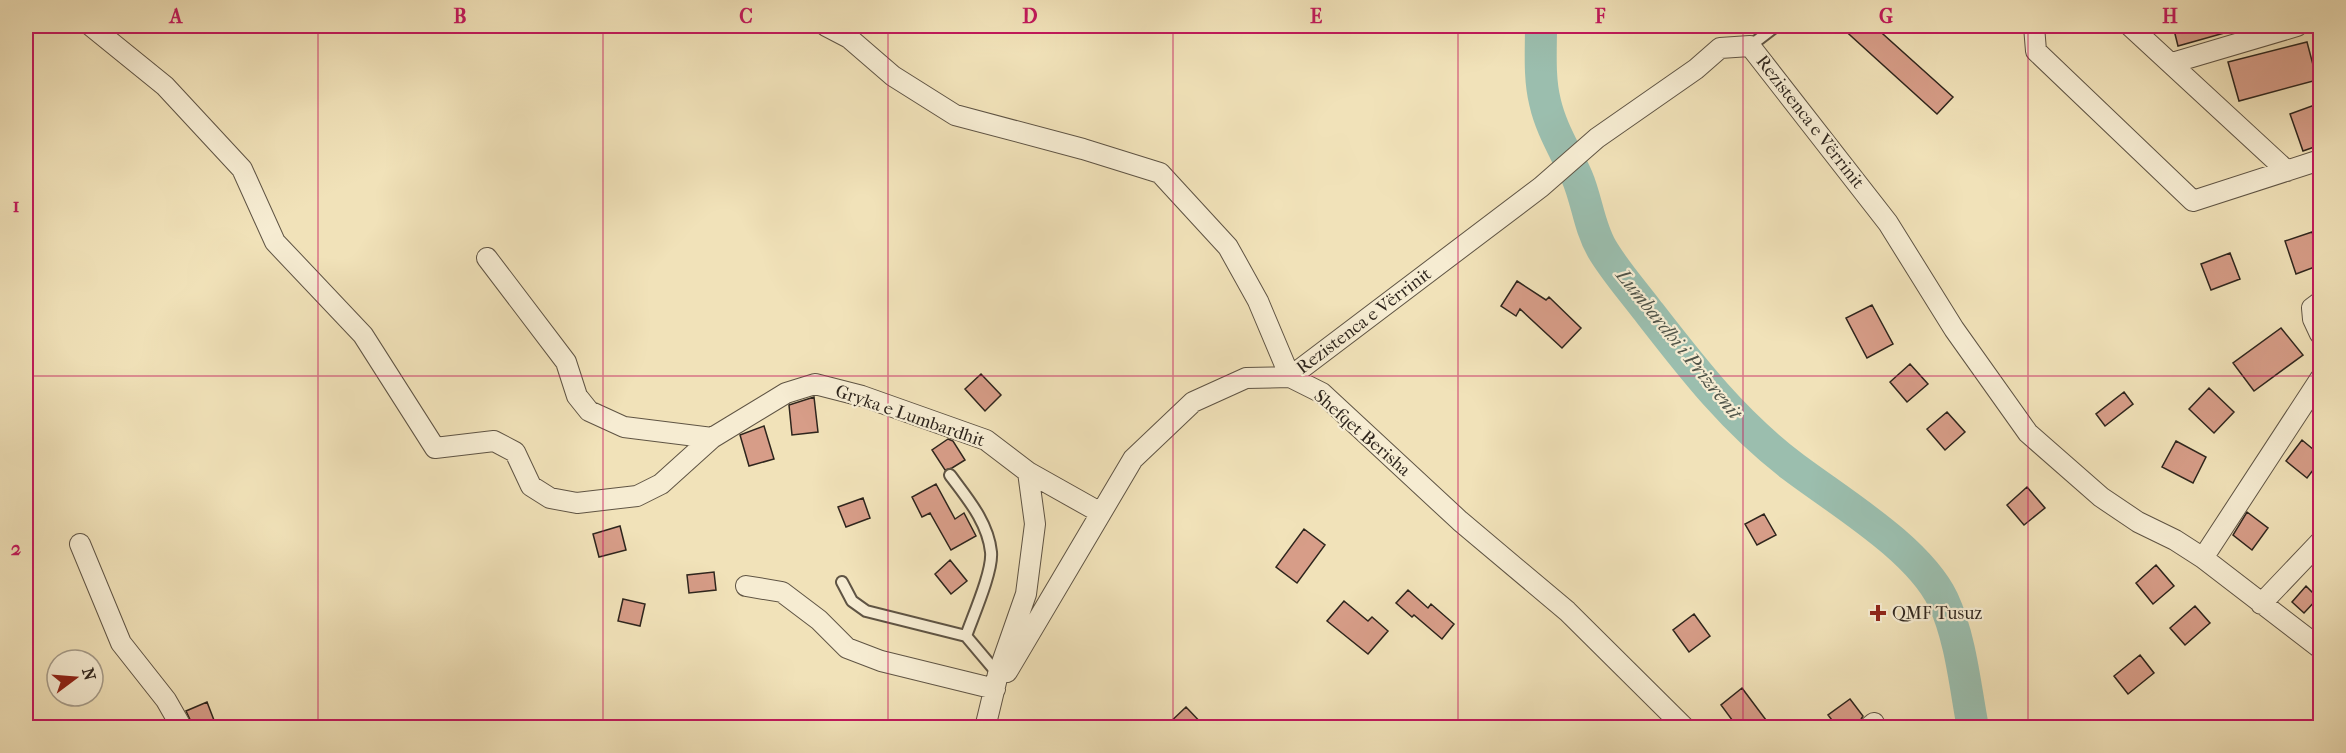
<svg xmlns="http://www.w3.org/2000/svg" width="2346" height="753" viewBox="0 0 2346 753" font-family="'IM FELL French Canon',serif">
<rect width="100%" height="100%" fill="#f1e2b9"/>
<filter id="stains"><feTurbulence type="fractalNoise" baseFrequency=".00333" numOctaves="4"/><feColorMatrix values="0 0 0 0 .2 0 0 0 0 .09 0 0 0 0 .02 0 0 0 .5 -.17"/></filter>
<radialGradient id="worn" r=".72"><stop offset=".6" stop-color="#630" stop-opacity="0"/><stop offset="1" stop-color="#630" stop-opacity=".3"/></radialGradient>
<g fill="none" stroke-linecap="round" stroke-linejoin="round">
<path stroke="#9bbeae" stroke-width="32" d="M1541,26C1541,51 1539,78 1545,102C1551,129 1566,152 1577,177C1587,200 1589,227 1602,249C1615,271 1633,291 1648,311C1693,369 1733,421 1792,466C1838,501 1918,548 1943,600C1961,639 1965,686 1973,728"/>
</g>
<path fill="#d79d88" stroke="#2e251d" stroke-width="1.5" d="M1840,26H1874L1953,97L1937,114Z
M2173,26H2234L2235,30L2178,46Z
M2307,42L2317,80L2239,101L2228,62Z
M2320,103V145L2303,151L2290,114Z
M2312,232L2320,257V265L2296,274L2285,241Z
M2230,253L2240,279L2211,290L2201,264Z
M1517,281L1546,300L1549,297L1581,328L1562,348L1520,309L1516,316L1501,306Z
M1872,305L1893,344L1867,358L1846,318Z
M2281,328L2303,355L2254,391L2233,363Z
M1910,364L1928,384L1907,402L1890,382Z
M981,374L1001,395L985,411L965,389Z
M2209,388L2234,412L2214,433L2189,409Z
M2124,392L2133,404L2105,426L2096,414Z
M814,397L818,432L792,435L789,405Z
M1947,412L1965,432L1945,450L1927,429Z
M764,426L774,459L749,466L740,435Z
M948,439L953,441L965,460L952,468L945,470L932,450Z
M2302,440L2320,455V461L2307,478L2286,461Z
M2176,441L2206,457L2193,483L2162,467Z
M936,484L955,519L964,513L976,536L951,550L930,513L922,517L912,497Z
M2027,487L2045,508L2024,525L2007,505Z
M863,498L870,518L846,527L838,507Z
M2247,512L2268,528L2252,550L2233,535Z
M1764,514L1776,535L1757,545L1745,524Z
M620,526L626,550L599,557L593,534Z
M1304,529L1325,545L1297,583L1276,567Z
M950,560L967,581L951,594L935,574Z
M2156,565L2174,586L2153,604L2136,583Z
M714,572L716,590L689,593L687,575Z
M2306,586L2318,598L2304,613L2292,602Z
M1408,590L1428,608L1431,604L1454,624L1442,639L1414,615L1412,617L1396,603Z
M623,599L645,604L640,626L618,621Z
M1344,601L1368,621L1372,617L1388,631L1368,654L1327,621Z
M2195,606L2210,623L2185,645L2170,628Z
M1694,614L1710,636L1689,652L1673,630Z
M2140,655L2154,673L2128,694L2114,676Z
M1742,688L1772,728H1738L1721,705Z
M1850,699L1863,716L1856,728H1838L1828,715Z
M207,702L217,728H194L186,711Z
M1186,707L1206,728H1164Z"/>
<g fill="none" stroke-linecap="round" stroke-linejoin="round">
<defs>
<path id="lane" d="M1750,46L1776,26
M950,475C967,498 988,522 991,552C993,571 973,616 966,636
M842,582L852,601L866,611L966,636L998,674"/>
<path id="street" d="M91,26L165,86L242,169L275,242L363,335L435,448L494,441L515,452L531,486L550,498L577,503L637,496L661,484L712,438L786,393L815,384L862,396L986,440L1028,472L1035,524L1026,594L998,674L985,728
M826,26L849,38L893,76L955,115L1083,149L1160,173L1228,247L1258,301L1290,377L1541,187L1597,138L1696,69L1720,48L1750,46L1888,223L1954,329L2028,433L2101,497L2138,522L2175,540L2203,558L2320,648
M2034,26L2036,51L2193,201L2320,160
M2130,26L2287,171
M2172,63L2297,26
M487,258L566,362L577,396L589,411L624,427L712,438
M2320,302L2312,308L2313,319L2320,334
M1028,472L1101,513
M80,544L121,643L166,700L182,728
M2203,558L2320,379
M746,586L782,592L819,620L847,648L881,661L995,689
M2261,604L2320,542
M1007,672L1133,459L1193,402L1246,378L1290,377L1322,393L1460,521L1567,611L1685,728
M1868,728L1874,723"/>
</defs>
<use href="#lane" stroke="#5f5444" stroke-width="14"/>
<use href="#street" stroke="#5f5444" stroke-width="22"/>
<use href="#lane" stroke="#f6ecd2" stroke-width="10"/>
<use href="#street" stroke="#f6ecd2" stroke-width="20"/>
</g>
<path fill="none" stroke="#c2185b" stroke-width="1.5" stroke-opacity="0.55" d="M318,26V728M603,26V728M888,26V728M1173,26V728M1458,26V728M1743,26V728M2028,26V728M26,376H2320"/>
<path fill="#8f2418" stroke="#f6ecd2" stroke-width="2" d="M1875 604h6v6h6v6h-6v6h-6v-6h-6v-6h6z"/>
<g text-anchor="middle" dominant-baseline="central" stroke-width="4.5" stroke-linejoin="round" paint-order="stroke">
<g font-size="18" fill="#2e251d" stroke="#f6ecd2">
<text transform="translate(1810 122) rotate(52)">Rezistenca e Vërrinit</text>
<text transform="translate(1364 321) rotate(-37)">Rezistenca e Vërrinit</text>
<text transform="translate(910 416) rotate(19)">Gryka e Lumbardhit</text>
<text transform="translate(1362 433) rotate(41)">Shefqet Berisha</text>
</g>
<g font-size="18" fill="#2e251d" stroke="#f6ecd2" text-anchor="start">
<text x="1892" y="613">QMF Tusuz</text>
</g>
<g font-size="20" font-style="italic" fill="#4f5348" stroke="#f6ecd2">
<text transform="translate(1679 344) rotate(51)">Lumbardhi i Prizrenit</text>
</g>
</g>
<rect width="2346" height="753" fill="none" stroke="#f1e2b9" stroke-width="66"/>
<g transform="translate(75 678) rotate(74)"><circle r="28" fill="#f6ecd2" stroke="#a69c8a" stroke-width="1.5"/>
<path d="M0-4.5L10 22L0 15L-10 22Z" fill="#8f2418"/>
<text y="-9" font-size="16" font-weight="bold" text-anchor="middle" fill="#2e251d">N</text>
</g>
<rect x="33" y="33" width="2280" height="687" fill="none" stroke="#c2185b" stroke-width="2"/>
<g font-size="20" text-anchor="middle" font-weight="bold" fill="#c2185b">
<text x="176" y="23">A</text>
<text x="460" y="23">B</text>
<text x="746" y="23">C</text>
<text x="1030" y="23">D</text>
<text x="1316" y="23">E</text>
<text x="1600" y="23">F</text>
<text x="1886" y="23">G</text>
<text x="2170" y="23">H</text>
<text x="16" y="212">1</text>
<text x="16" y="555">2</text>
</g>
<rect width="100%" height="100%" filter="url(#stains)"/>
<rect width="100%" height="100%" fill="url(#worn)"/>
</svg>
